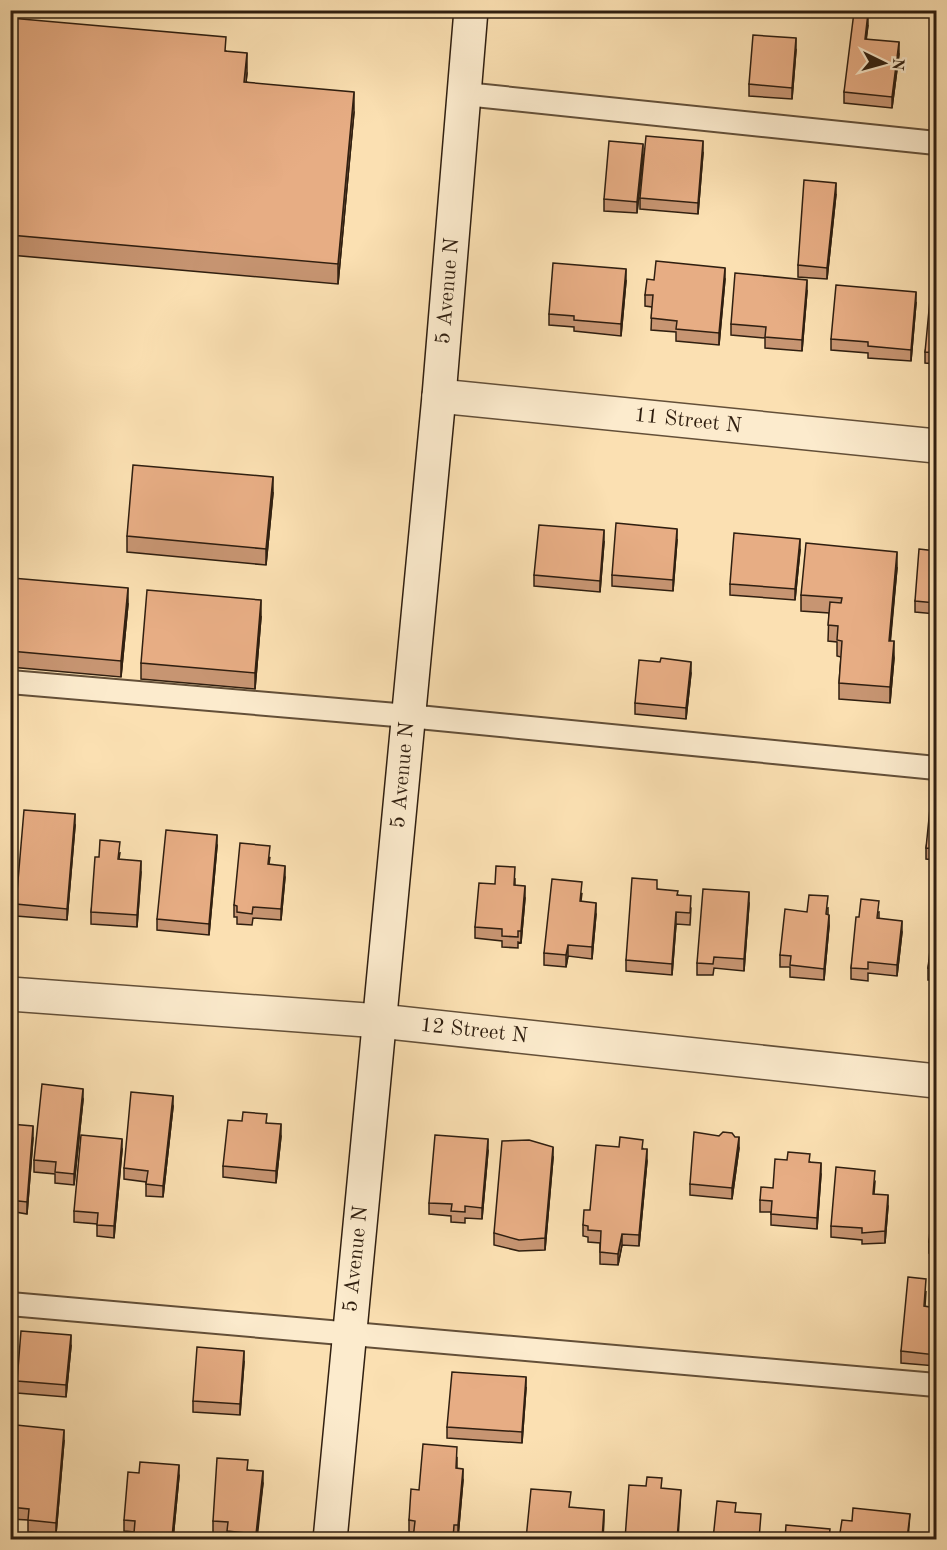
<svg xmlns="http://www.w3.org/2000/svg" width="947" height="1550" viewBox="0 0 947 1550" font-family="'Old Standard TT',serif">
<rect width="100%" height="100%" fill="#fbe0b2"/>
<filter id="stains"><feTurbulence type="fractalNoise" baseFrequency=".00333" numOctaves="4"/><feColorMatrix values="0 0 0 0 .2 0 0 0 0 .09 0 0 0 0 .02 0 0 0 .5 -.17"/></filter>
<radialGradient id="worn" r=".72"><stop offset=".6" stop-color="#630" stop-opacity="0"/><stop offset="1" stop-color="#630" stop-opacity=".3"/></radialGradient>
<g fill="none" stroke-linecap="round" stroke-linejoin="round">
<defs>
<path id="service" d="M465,94L936,143
M10,682L408,716L936,768
M10,1304L936,1385"/>
<path id="minor" d="M439,396L936,446
M10,994L380,1021L936,1081"/>
<path id="secondary" d="M330,1540L439,396L471,10"/>
</defs>
<use href="#service" stroke="#634f38" stroke-width="26"/>
<use href="#minor" stroke="#634f38" stroke-width="36"/>
<use href="#secondary" stroke="#301f10" stroke-width="36"/>
<use href="#service" stroke="#fcebcd" stroke-width="22"/>
<use href="#minor" stroke="#fcebcd" stroke-width="33"/>
<use href="#secondary" stroke="#fcebcd" stroke-width="33"/>
</g>
<path fill="#c79572" stroke="#301f10" stroke-width="1.5" d="M10,18L226,51L247,73L246,82L354,112L338,284L10,255Z
M868,25L866,39L899,54L892,108L844,103V92Z
M796,50L792,99L749,96V84Z
M703,153L698,214L640,209V198Z
M643,156L637,213L604,211V199Z
M836,194L827,279L798,277V265Z
M725,279L719,345L676,341V332L651,330L652,307L645,306V295L654,280Z
M626,281L621,336L574,331V327L549,325V314Z
M807,291L802,351L765,348V338L731,335V324Z
M936,300V364L925,363V352Z
M916,303L911,361L868,358V353L831,350V339Z
M273,493L266,565L127,552V536Z
M677,540L673,591L612,586V575Z
M604,542L600,592L534,586V575Z
M800,550L795,600L730,595V584Z
M936,551V614L915,612V601Z
M897,568L890,641L894,658L890,703L839,699V683L841,657L837,656V642L828,641L829,613L801,611V595Z
M10,594L128,604L121,677L10,667Z
M261,617L255,689L141,679V663Z
M660,662L691,673L686,719L635,714V703Z
M936,789V860L926,859V848Z
M75,826L67,920L16,916V904Z
M217,846L209,935L157,930V919Z
M120,853L119,859L141,872L137,927L91,924V912L99,857Z
M270,857L269,864L285,877L281,920L253,918L252,925L237,924V917H234V905Z
M515,879V885L525,898L521,943L518,942V948L502,947V941L475,938V927L495,884Z
M657,889L678,895L691,908L690,925L676,924L672,975L626,971V960Z
M582,893L581,901L596,914L592,959L568,956L566,967L544,965V953Z
M749,904L744,971L714,968L713,975H697V963Z
M828,908V914L829,926L824,980L790,977V967H780V955L807,912Z
M879,912V919L902,932L897,976L868,973V981L851,979V968L859,917Z
M936,924V980H928V968Z
M83,1100L74,1185L55,1183V1174L34,1172V1160Z
M173,1107L163,1197L146,1196V1182L124,1179V1168Z
M267,1123L281,1136L276,1183L223,1177V1166Z
M10,1124L33,1138L27,1214L10,1211Z
M719,1136L739,1148L732,1199L690,1195V1184Z
M643,1149L647,1161L639,1246L622,1245L618,1265L600,1264V1243L588,1242V1237L583,1236V1225L590,1210Z
M122,1150L114,1238L97,1236V1224L74,1222V1211Z
M488,1151L482,1219L465,1218V1223L451,1222V1216L429,1214V1203Z
M553,1158L545,1250L519,1251L494,1245V1233Z
M810,1162L821,1174L817,1229L771,1225V1212H760V1200L773,1188Z
M875,1182L874,1194L888,1206L885,1243L862,1244V1240L831,1237V1226Z
M936,1197V1254L929,1253V1242Z
M926,1291L925,1307L936,1308V1366L901,1363V1351Z
M71,1346L66,1397L17,1393V1381Z
M244,1362L240,1415L193,1412V1401Z
M526,1388L522,1443L447,1438V1427Z
M64,1441L56,1534L28,1532V1520L10,1519L11,1461H13Z
M457,1458V1468L463,1480L458,1537L409,1532V1520L419,1490Z
M248,1470L263,1483L257,1539H227V1534L213,1533V1521Z
M179,1476L173,1539H134V1532L124,1531V1520Z"/>
<path fill="#a2795c" stroke="#301f10" stroke-width="1.5" d="M868,13V25L865,50V39Z
M796,38V50L792,99V88Z
M899,42V54L892,108V97Z
M247,53V73L244,102V82Z
M354,92V112L338,284V264Z
M703,141V153L698,214V203Z
M643,144V156L637,213V202Z
M836,183V194L827,279V268Z
M725,268V279L719,345V333Z
M626,269V281L621,336V324Z
M807,280V291L802,351V340Z
M916,292V303L911,361V350Z
M273,477V493L266,565V549Z
M677,529V540L673,591V580Z
M604,530V542L600,592V581Z
M800,539V550L795,600V589Z
M897,552V568L889,657V641Z
M128,588V604L121,677V661Z
M261,600V617L255,689V673Z
M894,641V658L890,703V687Z
M691,662V673L686,719V708Z
M75,814V826L67,920V909Z
M217,835V846L209,935V924Z
M141,861V872L137,927V915Z
M285,866V877L281,920V909Z
M525,886V898L521,943V931Z
M749,892V904L744,971V959Z
M596,903V914L592,959V947Z
M676,912V924L672,975V964Z
M829,915V926L824,980V969Z
M902,921V932L897,976V965Z
M568,945V956L566,967V955Z
M83,1089V1100L74,1185V1174Z
M173,1096V1107L163,1197V1186Z
M281,1124V1136L276,1183V1171Z
M33,1126V1138L27,1214V1202Z
M739,1137V1148L732,1199V1188Z
M122,1139V1150L114,1238V1226Z
M488,1139V1151L482,1219V1208Z
M553,1147V1158L545,1250V1238Z
M647,1149V1161L639,1246V1235Z
M821,1163V1174L817,1229V1218Z
M888,1195V1206L885,1243V1231Z
M622,1234V1245L618,1265V1254Z
M15,1327V1339L10,1386V1375Z
M71,1335V1346L66,1397V1385Z
M244,1351V1362L240,1415V1404Z
M526,1377V1388L522,1443V1432Z
M64,1430V1441L56,1534V1523Z
M179,1465V1476L173,1539H172Z
M463,1469V1480L458,1537V1525Z
M263,1471V1483L256,1539V1534Z
M681,1490L678,1539H677Z
M604,1510V1521L603,1539H602Z
M910,1514L908,1539H907Z"/>
<path fill="#e7ad84" stroke="#301f10" stroke-width="1.5" d="M854,12L868,13L865,39L899,42L892,97L844,92Z
M10,18L226,37L225,51L247,53L244,82L354,92L338,264L10,235Z
M753,35L796,38L792,88L749,84Z
M646,136L703,141L698,203L640,198Z
M609,141L643,144L637,202L604,199Z
M804,180L836,183L827,268L798,265Z
M656,261L725,268L719,333L676,329L677,321L651,318L653,295H645L647,279L654,280Z
M553,263L626,269L621,324L574,320V316L549,314Z
M735,273L807,280L802,340L765,337L766,327L731,324Z
M836,285L916,292L911,350L868,346V342L831,339Z
M930,300H936V353L925,352Z
M133,465L273,477L266,549L127,536Z
M616,523L677,529L673,580L612,575Z
M539,525L604,530L600,581L534,575Z
M734,533L800,539L795,589L730,584Z
M806,543L897,552L889,641H894L890,687L839,683L842,641L837,640L838,626L828,625L830,602L841,603L842,598L801,595Z
M919,549L936,551V603L915,601Z
M12,578L128,588L121,661L10,651V594Z
M147,590L261,600L255,673L141,663Z
M661,658L691,662L686,708L635,703L639,660L660,662Z
M932,789H936V849L926,848Z
M24,810L75,814L67,909L16,904Z
M166,830L217,835L209,924L157,919Z
M100,840L120,842L118,859L141,861L137,915L91,912L95,857H99Z
M240,843L270,846L268,864L285,866L281,909L253,907L252,914L237,912V906L234,905Z
M496,866L515,867L514,885L525,886L521,931H518V937L502,936V929L475,927L479,883L495,884Z
M632,878L657,880V889L678,891L677,895L691,896L690,913L676,912L672,964L626,960Z
M552,879L582,882L580,901L596,903L592,947L568,945L566,955L544,953Z
M703,889L749,892L744,959L714,957L713,964L697,963Z
M809,895L828,896L826,914L829,915L824,969L790,965L791,956L780,955L785,909L807,912Z
M861,899L879,901L877,918L902,921L897,965L868,962V969L851,968L856,917H859Z
M933,924H936V969L928,968Z
M42,1084L83,1089L74,1174L55,1172L56,1162L34,1160Z
M131,1092L173,1096L163,1186L146,1184L148,1171L124,1168Z
M243,1112L267,1114L266,1123L281,1124L276,1171L223,1166L228,1120L242,1121Z
M10,1124L33,1126L27,1202L10,1200Z
M694,1132L719,1136L723,1132L732,1133L735,1137H739L732,1188L690,1184Z
M81,1135L122,1139L114,1226L97,1225L98,1213L74,1211Z
M435,1135L488,1139L482,1208L465,1206V1212L451,1211L452,1204L429,1203Z
M620,1137L643,1140L642,1149H647L639,1235L622,1234L618,1254L600,1252L601,1231L588,1230V1226L583,1225L584,1210H590L596,1145L619,1147Z
M529,1140L553,1147L545,1238L519,1240L494,1233L502,1141Z
M788,1152L810,1154L809,1162L821,1163L817,1218L771,1214L772,1201L760,1200L761,1187L773,1188L775,1159L787,1160Z
M836,1167L875,1171L873,1194L888,1195L885,1231L862,1233V1228L831,1226Z
M933,1196L936,1197V1242H929Z
M908,1277L926,1279L924,1306L936,1308V1355L901,1351Z
M10,1327H15L10,1375Z
M21,1331L71,1335L66,1385L17,1381Z
M197,1347L244,1351L240,1404L193,1401Z
M452,1372L526,1377L522,1432L447,1427Z
M16,1425L64,1430L56,1523L28,1520L29,1509L10,1507L11,1461H13Z
M423,1444L457,1447L456,1468L463,1469L458,1525H454L453,1539H413L415,1521L409,1520L411,1489L419,1490Z
M217,1458L248,1460L247,1470L263,1471L256,1534L227,1531L228,1522L213,1521Z
M140,1462L179,1465L172,1537L134,1533L135,1521L124,1520L128,1472L139,1473Z
M647,1477L662,1478L661,1488L681,1490L677,1539H625L629,1485L646,1486Z
M531,1489L571,1492L569,1507L604,1510L602,1539H526Z
M717,1501L736,1503L735,1512L761,1514L759,1539H713Z
M853,1508L910,1514L907,1539H839L842,1520L852,1521Z
M786,1525L830,1529L829,1539H785Z
M927,1537L936,1538V1539H927Z"/>
<g text-anchor="middle" dominant-baseline="central" stroke-width="6" stroke-linejoin="round" paint-order="stroke">
<g font-size="21" fill="#301f10" stroke="#fcebcd">
<text transform="translate(448 291) rotate(-85)">5 Avenue N</text>
<text transform="translate(688 421) rotate(6)">11 Street N</text>
<text transform="translate(403 775) rotate(-85)">5 Avenue N</text>
<text transform="translate(474 1031) rotate(6)">12 Street N</text>
<text transform="translate(356 1259) rotate(-84)">5 Avenue N</text>
</g>
</g>
<rect width="947" height="1550" fill="none" stroke="#fbe0b2" stroke-width="36"/>
<rect x="12" y="12" width="923" height="1526" fill="none" stroke="#301f10" stroke-width="3"/>
<rect x="18" y="18" width="911" height="1514" fill="none" stroke="#301f10" stroke-width="1.5"/>
<g transform="translate(884 63) rotate(95)" stroke="#fcebcd" stroke-width="4.5" paint-order="stroke">
<path d="M0-4.5L10 22L0 15L-10 22Z" fill="#301f10"/>
<text y="-9" font-size="16" font-weight="bold" text-anchor="middle" fill="#301f10">N</text>
</g>
<rect width="100%" height="100%" filter="url(#stains)"/>
<rect width="100%" height="100%" fill="url(#worn)"/>
</svg>
